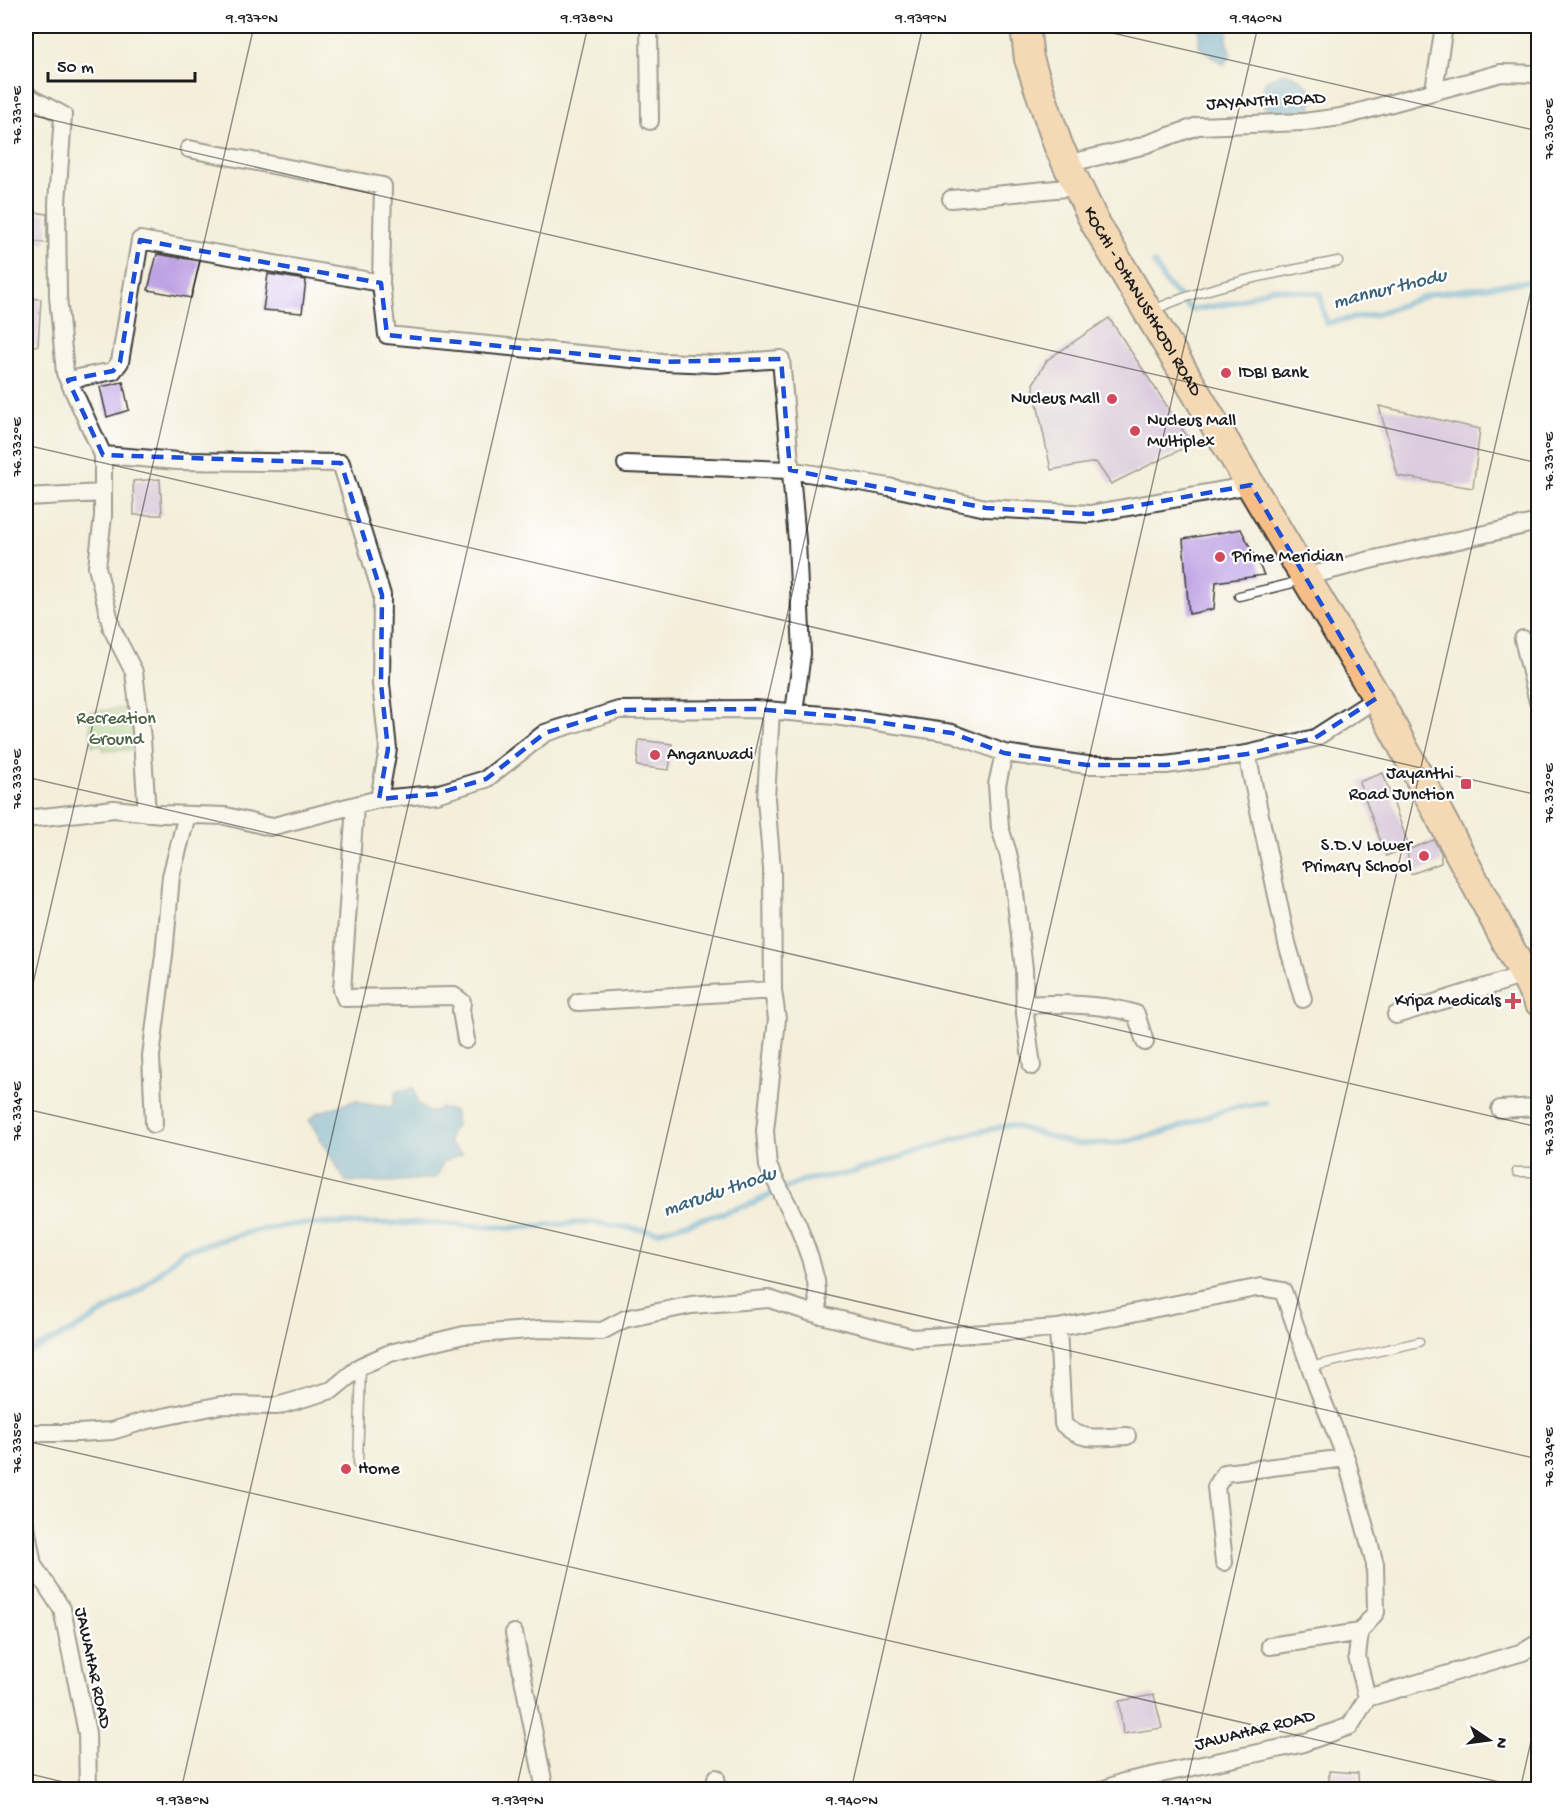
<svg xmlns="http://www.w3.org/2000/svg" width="1564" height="1815" viewBox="0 0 1564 1815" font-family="'Gochi Hand',sans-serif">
<rect width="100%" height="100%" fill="#fff"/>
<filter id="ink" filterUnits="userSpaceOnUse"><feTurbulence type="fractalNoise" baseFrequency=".0167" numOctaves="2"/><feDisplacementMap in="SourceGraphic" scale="12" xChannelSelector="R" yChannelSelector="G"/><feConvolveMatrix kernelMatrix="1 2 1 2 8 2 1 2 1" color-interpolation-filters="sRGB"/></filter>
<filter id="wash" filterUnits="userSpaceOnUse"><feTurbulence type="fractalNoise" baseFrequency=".008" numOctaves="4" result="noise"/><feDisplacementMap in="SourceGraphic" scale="24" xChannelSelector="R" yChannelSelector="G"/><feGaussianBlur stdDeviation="1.35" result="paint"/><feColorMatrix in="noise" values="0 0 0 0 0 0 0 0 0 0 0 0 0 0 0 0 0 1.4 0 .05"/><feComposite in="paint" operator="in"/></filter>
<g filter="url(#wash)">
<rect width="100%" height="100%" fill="#f4eedb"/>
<path fill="#96ce81" stroke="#59754e" stroke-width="1.5" d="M134,707L138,749L104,751L102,745L92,746L89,712Z"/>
<path fill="#5ba8d4" stroke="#3c6278" stroke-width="1.5" d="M1199,26L1228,29L1227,39L1231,55L1224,65L1199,47Z
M1286,72L1299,78L1312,90L1311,121L1270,116L1260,99L1266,80Z
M414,1088L418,1104L430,1113L441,1108L454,1111L457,1124L450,1134L449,1144L463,1154L443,1162L437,1178L389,1182H346L309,1120L317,1113L356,1100L365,1104L392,1107L396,1091Z"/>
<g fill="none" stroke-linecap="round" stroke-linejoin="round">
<path stroke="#5ba8d4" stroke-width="6" d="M1154,263L1165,282L1191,310L1234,303L1272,288L1320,294L1326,323L1377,314L1432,294L1538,280
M26,1353L72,1331L140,1290L183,1251L253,1231L297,1224L428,1223L513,1228L591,1222L657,1232L748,1205L804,1180L851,1173L973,1133L1011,1125L1074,1144L1119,1143L1168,1131L1230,1108L1265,1103"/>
</g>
<g id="blocks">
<path fill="#bea2e4" d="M26,211L47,214V243L26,241Z
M157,254L200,261L191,298L148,290Z
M268,274L306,280L302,313L263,310Z
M26,298L41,299L38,346L26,345Z
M1109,318L1192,444L1111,484L1096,462L1051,470L1033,384L1047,360Z
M123,382L129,410L107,417L100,387Z
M1379,406L1480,429L1473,488L1398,476Z
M160,479L162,515H134L133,481Z
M1241,529L1264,575L1216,582L1214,609L1189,614L1183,539Z
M639,740L672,744L669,770L637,766Z
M1383,773L1409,847L1386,856L1359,782Z
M1434,840L1441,853V863L1411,874L1407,850Z
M1154,1695L1162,1728L1123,1734L1119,1701Z
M1329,1771L1358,1773L1359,1790H1329Z"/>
</g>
</g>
<g filter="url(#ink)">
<use href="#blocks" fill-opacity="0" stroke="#3c3c39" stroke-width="1.5"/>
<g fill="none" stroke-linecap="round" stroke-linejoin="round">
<defs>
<path id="service" d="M1151,311C1205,286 1280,272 1338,261
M1239,596L1289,584L1302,578
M1517,1172H1538
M1310,1367L1419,1342
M358,1465L361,1366"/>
<path id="minor" d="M649,26L650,121
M1434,90L1444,26
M26,93L31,98L63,115L57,203L58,296L65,373L103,455V516L97,567L112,629L134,672L142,739L147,813
M1066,164L1138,147L1198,126L1304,122L1341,117L1501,73L1538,74
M951,199L1077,187
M381,283L387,335L662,362L716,364L781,359L797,541L802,654L794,712
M68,380L113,371L120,362L140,240L381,283L383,186L189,149
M103,455L178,461L341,463L382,595L381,684L388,749L379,799
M626,464L790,470L889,487L986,508L1090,514L1251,485
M26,497L103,493
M1305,577L1370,560L1538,522
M1523,639L1538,702
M771,710L766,799L772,869L773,990
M1004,753L997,785L1000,828L1008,853L1013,877L1024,969L1025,1014L1032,1066
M1247,754L1287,943L1303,999
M355,806L342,990L345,998L454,996L462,1002L461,1011L466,1040
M26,819L114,809L162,814L226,816L270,827L379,799L436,794L486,779L545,733L619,710L755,709L835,716L952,733L1004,753L1087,765H1166L1247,754L1315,738L1377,698
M578,1002L773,990L777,1019L765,1131L768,1166L798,1225L810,1258L816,1281L819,1315
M1024,1005C1057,1003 1106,1004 1136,1014L1145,1042
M1396,1015L1524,975
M1500,1109L1538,1107
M154,1124L151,1056L164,955L171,876L187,815
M1058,1328L1063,1424C1082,1443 1102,1437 1127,1436
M26,1433H78L112,1431L144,1421L221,1405L277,1406L332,1390L361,1366L390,1353L464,1335L541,1329L602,1331L625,1319L691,1305L769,1299L809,1312L913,1338L1058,1328L1261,1287L1283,1291L1318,1389L1346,1458L1375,1564L1376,1612L1360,1632L1357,1657L1367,1698
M26,1527L33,1565L62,1609L87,1733L88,1790
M1224,1562L1216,1487L1225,1473L1346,1458
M514,1633L545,1790
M1270,1646L1360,1632
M716,1778L718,1790
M1102,1790L1123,1782L1300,1744L1350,1726L1367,1698L1523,1652L1538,1643"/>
<g id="trunk">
<path id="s1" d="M1025,26L1029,59L1058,145L1094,221L1377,698L1538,1001"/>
</g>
</defs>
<use href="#service" stroke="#3c3c39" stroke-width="11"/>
<use href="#minor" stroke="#3c3c39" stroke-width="20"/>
<use href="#trunk" stroke="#3c3c39" stroke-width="32"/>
<use href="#service" stroke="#fff" stroke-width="8"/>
<use href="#minor" stroke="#fff" stroke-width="16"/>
<use href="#trunk" stroke="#f6be86" stroke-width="28"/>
</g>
</g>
<path d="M0 0H1564V1815H0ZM140,240L381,283L387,335L662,362L781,359L790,470L986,508L1090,514L1251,485L1377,698L1315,738L1247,754L1166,765H1087L1004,753L952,733L835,716L755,709L619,710L545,733L486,779L436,794L379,799L388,749L381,684L382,595L341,463L103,455L68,380L113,371L120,362Z" fill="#f4eedb" fill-opacity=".55" fill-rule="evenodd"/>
<path fill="none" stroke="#1d4ed8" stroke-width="4.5" stroke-dasharray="12 8" stroke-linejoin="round" d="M140,240L381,283L387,335L662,362L781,359L790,470L986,508L1090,514L1251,485L1377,698L1315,738L1247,754L1166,765H1087L1004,753L952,733L835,716L755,709L619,710L545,733L486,779L436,794L379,799L388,749L381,684L382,595L341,463L103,455L68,380L113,371L120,362Z"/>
<path fill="none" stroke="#1c1c1c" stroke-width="1.5" stroke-opacity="0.45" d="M1082,26L1538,131M26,114L1538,463M26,445L1538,795M26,777L1538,1127M26,1014L254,26M26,1109L1538,1459M26,1441L1534,1790M26,1773L97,1790M181,1790L588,26M516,1790L923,26M851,1790L1258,26M1185,1790L1538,260M1520,1790L1538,1710"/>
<g fill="#d1495b" stroke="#fff" stroke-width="2">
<circle cx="1226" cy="373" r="6"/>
<circle cx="1112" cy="399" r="6"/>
<circle cx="1135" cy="431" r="6"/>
<circle cx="1220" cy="557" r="6"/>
<circle cx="655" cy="755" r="6"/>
<rect x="1460" y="778" width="12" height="12" rx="3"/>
<circle cx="1424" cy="856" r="6"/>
<path d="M1510 992h6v6h6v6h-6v6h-6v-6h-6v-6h6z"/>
<circle cx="346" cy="1469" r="6"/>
</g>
<g text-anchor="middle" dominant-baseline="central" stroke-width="4.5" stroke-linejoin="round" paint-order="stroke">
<g font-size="18" fill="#1c1c1c" stroke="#fff">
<text transform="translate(1266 102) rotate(-3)">JAYANTHI ROAD</text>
<text stroke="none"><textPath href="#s1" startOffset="302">KOCHI - DHANUSHKODI ROAD</textPath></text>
<text transform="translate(92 1668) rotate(78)">JAWAHAR ROAD</text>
<text transform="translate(1255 1731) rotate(-14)">JAWAHAR ROAD</text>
</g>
<g font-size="18" fill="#1c1c1c" stroke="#fff" text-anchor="start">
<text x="1238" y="373">IDBI Bank</text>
<text x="1100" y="399" text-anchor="end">Nucleus Mall</text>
<text x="1147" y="421">Nucleus Mall<tspan x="1147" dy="21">Multiplex</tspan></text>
<text x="1232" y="557">Prime Meridian</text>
<text x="667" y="755">Anganwadi</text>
<text x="1454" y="774" text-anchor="end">Jayanthi<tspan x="1454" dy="21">Road Junction</tspan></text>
<text x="1412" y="846" text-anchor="end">S.D.V Lower<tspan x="1412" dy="21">Primary School</tspan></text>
<text x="1501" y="1001" text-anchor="end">Kripa Medicals</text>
<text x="358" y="1469">Home</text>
</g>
<g font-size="18" fill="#4d6344" stroke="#fff">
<text x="116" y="719">Recreation<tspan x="116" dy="21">Ground</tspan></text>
</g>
<g font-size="20" font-style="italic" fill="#3c6278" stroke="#fff">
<text transform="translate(1390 290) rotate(-14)">mannur thodu</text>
<text transform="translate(720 1193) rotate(-19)">marudu thodu</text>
</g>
</g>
<rect width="1564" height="1815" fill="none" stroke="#fff" stroke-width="66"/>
<g transform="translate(1489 1740) rotate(103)" stroke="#ffffff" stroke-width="4.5" paint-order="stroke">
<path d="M0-4.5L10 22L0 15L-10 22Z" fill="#1c1c1c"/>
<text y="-9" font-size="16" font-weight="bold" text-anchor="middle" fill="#1c1c1c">N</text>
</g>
<path d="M48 72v9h147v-9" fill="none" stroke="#1c1c1c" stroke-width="3"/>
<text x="57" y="72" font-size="18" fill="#1c1c1c" stroke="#ffffff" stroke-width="4.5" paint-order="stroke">50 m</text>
<rect x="33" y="33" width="1498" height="1749" fill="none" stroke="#1c1c1c" stroke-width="2"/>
<g font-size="15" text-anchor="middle" fill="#1c1c1c">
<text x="252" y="22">9.937°N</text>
<text x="587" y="22">9.938°N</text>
<text x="921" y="22">9.939°N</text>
<text x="1256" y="22">9.940°N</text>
<text transform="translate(16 115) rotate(-90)" y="5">76.331°E</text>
<text transform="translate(1548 129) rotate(-90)" y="5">76.330°E</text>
<text transform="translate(16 447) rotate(-90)" y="5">76.332°E</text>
<text transform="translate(1548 461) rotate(-90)" y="5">76.331°E</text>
<text transform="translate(16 779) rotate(-90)" y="5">76.333°E</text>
<text transform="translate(1548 793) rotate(-90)" y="5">76.332°E</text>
<text transform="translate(16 1111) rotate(-90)" y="5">76.334°E</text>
<text transform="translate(1548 1125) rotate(-90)" y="5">76.333°E</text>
<text transform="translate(16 1443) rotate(-90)" y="5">76.335°E</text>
<text transform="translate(1548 1457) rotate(-90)" y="5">76.334°E</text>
<text x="183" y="1804">9.938°N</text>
<text x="518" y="1804">9.939°N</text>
<text x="852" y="1804">9.940°N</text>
<text x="1187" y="1804">9.941°N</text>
</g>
</svg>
